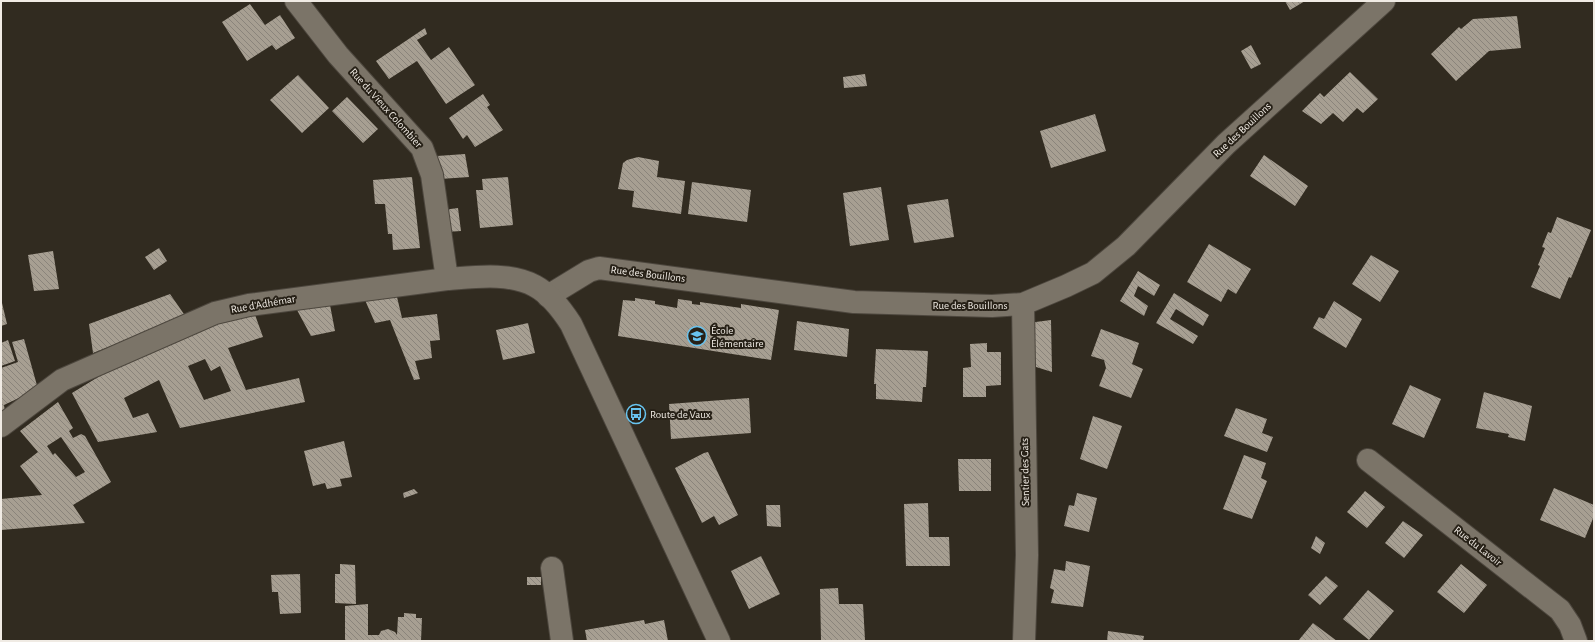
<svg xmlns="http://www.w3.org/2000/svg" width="1595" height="642" viewBox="0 0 1595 642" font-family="'Alegreya Sans',sans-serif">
<defs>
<pattern id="building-back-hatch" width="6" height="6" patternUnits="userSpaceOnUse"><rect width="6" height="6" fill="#a79f92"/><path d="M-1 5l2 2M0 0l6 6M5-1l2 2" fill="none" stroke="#8a847b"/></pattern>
</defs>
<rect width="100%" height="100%" fill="#312b20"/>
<path fill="url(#building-back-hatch)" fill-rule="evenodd" d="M1285,1H1305L1290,10Z
M250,4L265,25L280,15L295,38L276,50L272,45L247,61L222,22Z
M1517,16L1521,48L1489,51L1456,81L1431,54L1459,27L1461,29L1473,19Z
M425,28L427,34L417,40L431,60L449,47L475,85L446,104L417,61L389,79L376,61Z
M1251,45L1261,64L1251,69L1241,51Z
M1350,72L1378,99L1363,113L1357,108L1343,122L1333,113L1321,124L1302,111L1320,93L1324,97Z
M865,74L867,86L844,88L843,77Z
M298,75L329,108L302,133L270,100Z
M483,94L490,105L487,107L503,130L475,147L467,135L463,139L449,118Z
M347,97L378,129L363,143L332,111Z
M1095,114L1106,151L1051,168L1040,131Z
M465,154L469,177L440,179L437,156Z
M1264,155L1308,186L1295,206L1250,176Z
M638,157L659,161L657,177L685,181L681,214L632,207L634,191L618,189L623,163L627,160Z
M412,177L420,248L393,250L392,234H388L385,204H375L373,180Z
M508,177L513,225L480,228L476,190H483L482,179Z
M692,182L751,190L747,222L688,214Z
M881,187L889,240L850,246L843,193Z
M948,199L954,237L914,243L907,205Z
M458,208L461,231L446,232L443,210Z
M1557,217L1591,230L1571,278L1569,277L1560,299L1531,287L1540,266L1538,265L1545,248L1542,247L1548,232L1551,233Z
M1209,244L1251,269L1236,294L1228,289L1221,302L1187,282Z
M159,248L167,261L154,270L145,257Z
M53,251L59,289L34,291L28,255Z
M1371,255L1399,271L1380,302L1352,284Z
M1138,271L1160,285L1154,296L1138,286L1134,296L1148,306L1144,316L1120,301Z
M1174,293L1209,315L1203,326L1176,309L1170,319L1198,336L1193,344L1156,323Z
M170,294L186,317L93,353L89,324Z
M397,297L402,318L437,314L440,340L430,341L432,358L415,361L420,379L414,380L390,320L375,323L365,300Z
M635,298L655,301V304L677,308L678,299L692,301V304L700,305V302L741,308V304L779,310L771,360L618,336L623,300L635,301Z
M1334,301L1362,319L1346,348L1313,328L1319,317L1324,319Z
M2,303L7,324L1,326V304Z
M330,305L335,331L311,336L297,310L317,306Z
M254,312L263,337L228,348L246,390L299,378L305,402L180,428L159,380L124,398L133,418L148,413L157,432L98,442L72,393L108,371L223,320ZM205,359L211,371L220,366L231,391L204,400L188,366Z
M1051,320L1052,372L1033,366L1028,323Z
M797,321L849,329L847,357L794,350Z
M528,323L535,353L503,360L496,330Z
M1101,329L1139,343L1132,364L1143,369L1131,398L1099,386L1106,368L1104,360L1091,356Z
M24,339L38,389L4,405L6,418L1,421V368L18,362L12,342Z
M8,340L15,361L1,366V343Z
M987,343V352H1001V385L986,386V397H963V368L971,367L970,344Z
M876,349L928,351L926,387H923L922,402L876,399V384H874Z
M1410,385L1441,399L1424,438L1392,424Z
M1484,392L1532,406L1525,441L1508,437L1509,434L1476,428Z
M749,398L751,433L671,439L669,404Z
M58,402L73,428L69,431L73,438L81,434L85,436L111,482L73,505L85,523L1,530V499L42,495L20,466L38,452L20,431ZM61,437L85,472L76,477L55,453L53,455L47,446Z
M1236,408L1267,419L1262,433L1273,437L1267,452L1224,436Z
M1093,416L1122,426L1107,469L1080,459Z
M344,441L352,477L340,479L342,486L327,489L325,483L313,486L304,451Z
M708,452L738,515L719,525L714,516L702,523L675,468L704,453Z
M1244,455L1266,463L1261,478L1267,481L1252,519L1223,509Z
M958,459H991V491H959Z
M1554,488L1594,505V516L1585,538L1540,520Z
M414,489L418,493L404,498L403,493Z
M1365,491L1385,507L1367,528L1347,512Z
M1077,493L1097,498L1089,532L1064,526L1069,505L1074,506Z
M928,503L929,537H949L950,566H906L904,504Z
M766,505H780L781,527L767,526Z
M1403,521L1423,535L1404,558L1385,543Z
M1316,536L1325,543L1320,554L1311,548Z
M761,556L780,594L749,609L731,571Z
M1066,561L1090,566L1083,607L1051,603L1054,590L1050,588L1054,569L1065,571Z
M340,564L355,565L356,604L335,603V574H340Z
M1461,564L1487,585L1464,613L1437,592Z
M300,574L301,613L280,614L278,592H272L271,575Z
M1326,576L1338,586L1320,605L1308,595Z
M527,577H541V585H527Z
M838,588L839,604H863L865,640L821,641L820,589Z
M1368,590L1394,611L1369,640L1343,619Z
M368,604V635H379L381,631L388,629L395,632L397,635L398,617H404V613L416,614V618H422L421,641H345V606Z
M644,620L645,624L664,620L668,641H587L585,630Z
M1313,623L1337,641H1298Z
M1108,631L1144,636L1143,641H1107Z"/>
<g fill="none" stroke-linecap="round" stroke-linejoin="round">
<defs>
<path id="minor" d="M548,296L589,271L599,268L854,302L992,306L1023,304L1066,286L1093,273L1126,246L1226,144L1384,1
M1023,304L1027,555L1024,641
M1368,460L1560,610L1570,625L1576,641
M552,568L562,641"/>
<path id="tertiary" d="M296,1L338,55L422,148L432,175L447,279
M1,426L62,380L215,313L249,305L447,279C475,277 509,272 535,286C550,294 562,310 571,324L719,641"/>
</defs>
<use href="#minor" stroke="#4d473e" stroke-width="24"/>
<use href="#tertiary" stroke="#4d473e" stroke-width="24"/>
<use href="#minor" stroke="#7b7468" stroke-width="22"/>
<use href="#tertiary" stroke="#7b7468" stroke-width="22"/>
</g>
<defs>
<symbol id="school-ring" viewBox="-11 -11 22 22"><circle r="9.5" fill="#272117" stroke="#68c4f0" stroke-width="1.5"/><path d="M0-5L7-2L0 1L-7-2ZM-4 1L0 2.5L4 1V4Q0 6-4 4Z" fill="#68c4f0"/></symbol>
<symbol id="bus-ring" viewBox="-11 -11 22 22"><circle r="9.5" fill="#272117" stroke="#68c4f0" stroke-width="1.5"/><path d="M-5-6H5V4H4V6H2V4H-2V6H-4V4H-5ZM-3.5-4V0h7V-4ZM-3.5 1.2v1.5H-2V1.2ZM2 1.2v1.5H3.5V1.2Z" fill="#68c4f0"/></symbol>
</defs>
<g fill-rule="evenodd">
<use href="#school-ring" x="686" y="325" width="22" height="22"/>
<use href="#bus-ring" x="625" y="403" width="22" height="22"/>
</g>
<g text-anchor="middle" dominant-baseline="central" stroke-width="4" stroke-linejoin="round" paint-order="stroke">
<g font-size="11" fill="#f0ebe4" stroke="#272117">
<text transform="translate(386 108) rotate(48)">Rue du Vieux Colombier</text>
<text transform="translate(1242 130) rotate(-43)">Rue des Bouillons</text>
<text transform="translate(648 274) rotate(7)">Rue des Bouillons</text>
<text transform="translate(263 304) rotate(-10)">Rue d'Adhémar</text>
<text x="970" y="305">Rue des Bouillons</text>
<text transform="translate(1025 472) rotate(-91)">Sentier des Gats</text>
<text transform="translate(1478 546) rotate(38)">Rue du Lavoir</text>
</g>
<g font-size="11" fill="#f0ebe4" stroke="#272117" text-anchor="start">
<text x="711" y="330">École<tspan x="711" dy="13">Élémentaire</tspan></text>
<text x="650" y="414">Route de Vaux</text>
</g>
</g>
<rect width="1595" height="642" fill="none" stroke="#f0ebe4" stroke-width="4"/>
</svg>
